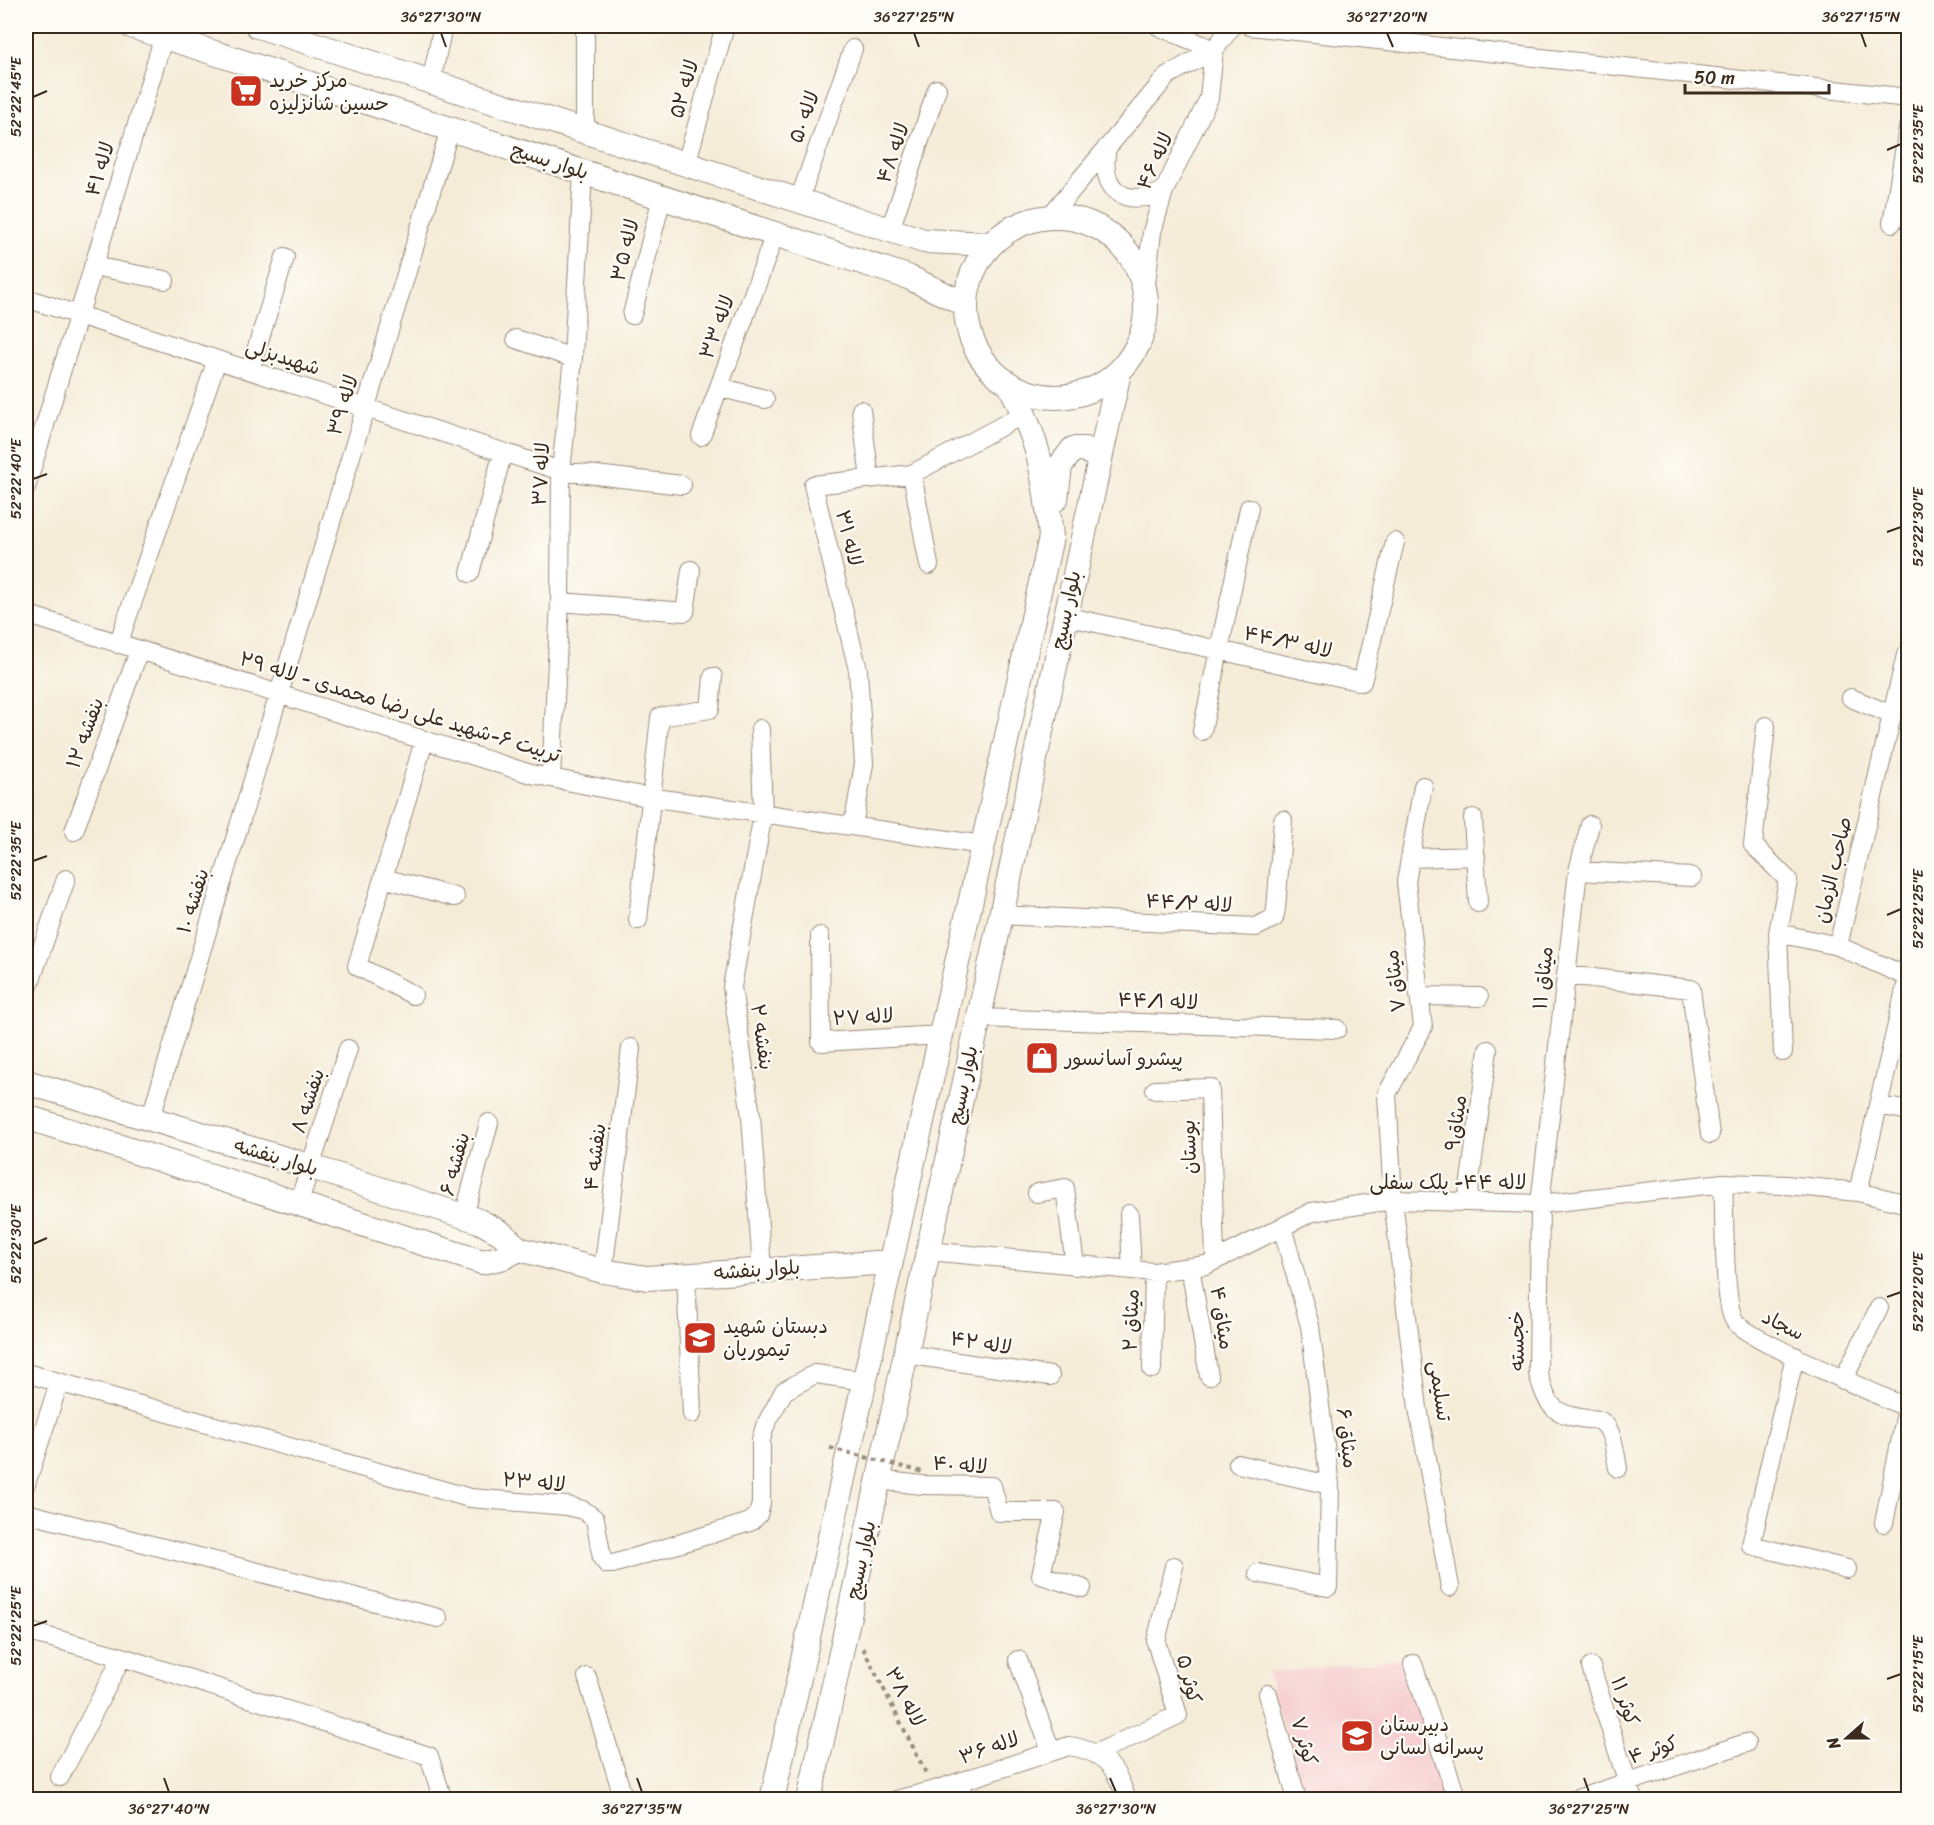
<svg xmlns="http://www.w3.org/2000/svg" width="1934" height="1825" viewBox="0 0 1934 1825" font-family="Sriracha,'Playpen Sans Arabic',sans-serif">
<rect width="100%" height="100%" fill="#fdfcf7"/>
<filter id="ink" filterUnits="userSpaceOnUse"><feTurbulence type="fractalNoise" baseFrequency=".0167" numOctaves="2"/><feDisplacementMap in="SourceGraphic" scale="12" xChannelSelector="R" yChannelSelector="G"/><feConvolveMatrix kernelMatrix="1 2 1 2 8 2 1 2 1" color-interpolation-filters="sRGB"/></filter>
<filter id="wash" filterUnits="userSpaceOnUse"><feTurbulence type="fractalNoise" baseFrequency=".008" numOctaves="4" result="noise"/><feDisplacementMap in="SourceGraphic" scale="24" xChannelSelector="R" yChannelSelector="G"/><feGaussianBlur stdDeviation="1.35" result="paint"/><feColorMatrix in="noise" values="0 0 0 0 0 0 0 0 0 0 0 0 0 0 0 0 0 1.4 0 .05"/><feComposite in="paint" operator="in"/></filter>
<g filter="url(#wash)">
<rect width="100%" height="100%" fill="#f5ecd8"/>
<path fill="#f7cfd0" d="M1405,1659L1448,1799H1303L1268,1673Z"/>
</g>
<g filter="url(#ink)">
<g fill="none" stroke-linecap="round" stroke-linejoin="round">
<defs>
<path id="minor" d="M585,26V132
M1158,26L1214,50
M1250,26L1908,98
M431,82L443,26
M1107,147C1099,190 1124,209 1164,191
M686,164L725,26
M799,200L853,49
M1050,216L1168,75L1214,50L1232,26
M1892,223L1908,129
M890,230L937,89
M93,266L165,280
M1145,292L1152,232L1164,191L1209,98L1214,50
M26,298L561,471L682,485
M632,315L662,197
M516,339L573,358
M250,370L285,257
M719,387L765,399
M861,410L870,479
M701,436L775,234
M912,474L929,565
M26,487L164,36
M470,573L503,452
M560,602L685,612L691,570
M26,614L531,774L642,796L983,845
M1065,616L1362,682L1395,542
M118,644L217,360
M1851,698L1892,715
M1766,726L1753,845L1788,880L1778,933L1838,946
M760,729L763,814L732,987L751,1116L762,1269
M1202,731L1249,508
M551,778L560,602L561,471L573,358L583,172
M1423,786L1406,882L1423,1027L1387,1094L1393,1200L1418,1408L1450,1587
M1473,818L1478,903
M853,826L864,764L858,670L813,485L912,474L1024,414
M74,831L139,651
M1410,858L1476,856
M1578,871L1590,825
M383,878L455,897
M1000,915L1256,927L1274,918L1276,909L1283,820
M638,920L660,717L710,709L713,677
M1778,933L1783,1052
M820,936L821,1042L941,1035
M1566,975L1691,989L1710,1134
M26,994L66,879
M413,995L357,966L424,741
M1419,996L1479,997
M978,1018L1337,1029
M1155,1090L1210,1088L1215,1260
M1878,1105L1908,1111
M150,1120L450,129
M1723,1183C1725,1211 1723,1300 1734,1320C1744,1338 1881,1396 1908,1408
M1858,1192L1908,977L1838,946L1906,655
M1037,1193L1065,1188L1075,1266
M1467,1202L1488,1050
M298,1205L348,1049
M1129,1214L1132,1270
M464,1216L489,1123
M928,1251L1154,1272L1206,1265L1312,1212L1393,1200L1540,1204L1723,1183L1786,1185L1858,1192L1908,1204
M1190,1267L1209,1376
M603,1271L631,1048
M686,1275L692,1414
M905,1354L1050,1376
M1795,1356L1751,1545L1847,1569
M1152,1369L1154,1272
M26,1373L470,1498L567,1506L583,1510L595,1519L602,1558L607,1564H613L750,1522L758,1515L761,1504V1440L765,1426L784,1391L815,1374L865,1381
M1843,1380L1879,1308
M1238,1464L1330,1485
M1618,1468C1615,1455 1614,1433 1604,1424C1600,1419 1593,1419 1587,1419C1552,1415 1547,1405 1538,1373L1540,1204L1578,871L1692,877
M878,1480L922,1485L992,1486L999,1512H1056L1041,1575L1082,1588
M26,1484L59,1383
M26,1513L438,1618
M1884,1523L1907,1408
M1258,1573L1328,1587L1330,1485L1310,1326L1282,1227
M26,1631L122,1657L429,1756L443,1800
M1018,1660L1051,1751
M1413,1664L1457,1800
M1591,1667L1633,1800
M587,1677L624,1800
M1268,1694L1297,1800
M1095,1754L1178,1715L1156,1642L1174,1566
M60,1777L122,1657
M959,1782L965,1800
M896,1800L935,1790L1069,1746C1105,1752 1116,1766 1127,1800
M1574,1800L1746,1743"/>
<path id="major" d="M131,26L908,277L965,304
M258,26L924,241L991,244
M966 307a90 90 0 1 1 180 0a90 90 0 1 1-180 0Z
M1056,499L1060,466L1073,449H1085L1099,459
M26,1082L299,1163L479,1221L501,1233L519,1249L603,1271L647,1278L891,1262
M26,1117L482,1262L504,1257L519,1249
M772,1800L1051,537C1045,474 1039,442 1010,385
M809,1800L1119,372"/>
</defs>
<use href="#minor" stroke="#988b7b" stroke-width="20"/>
<use href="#major" stroke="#988b7b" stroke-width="26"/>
<path stroke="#988b7b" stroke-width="4" stroke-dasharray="4.5 4.5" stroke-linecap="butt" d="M863,1648L927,1775"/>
<use href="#minor" stroke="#fff" stroke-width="18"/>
<use href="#major" stroke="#fff" stroke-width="24"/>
<path stroke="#988b7b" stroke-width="4" stroke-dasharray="4.5 4.5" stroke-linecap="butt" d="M830,1448L923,1472"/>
</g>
</g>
<path fill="none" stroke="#3b2a1e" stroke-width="2" d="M441,33L446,47M914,33L919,47M1387,33L1393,47M1861,33L1866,47M33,97L47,91M1887,150L1901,144M33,479L47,474M1887,532L1901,527M33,861L47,856M1887,915L1901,909M33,1244L47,1238M1887,1297L1901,1292M33,1626L47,1621M1887,1679L1901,1674M164,1778L169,1792M637,1778L642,1792M1110,1778L1116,1792M1584,1778L1589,1792"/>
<defs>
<symbol id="supermarket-square" viewBox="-11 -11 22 22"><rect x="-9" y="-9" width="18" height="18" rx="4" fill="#c8321e" stroke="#fdfcf7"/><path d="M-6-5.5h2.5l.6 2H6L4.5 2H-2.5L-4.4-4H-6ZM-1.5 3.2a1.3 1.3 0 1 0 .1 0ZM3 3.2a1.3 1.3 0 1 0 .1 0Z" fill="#fff"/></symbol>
<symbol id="shop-square" viewBox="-11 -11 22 22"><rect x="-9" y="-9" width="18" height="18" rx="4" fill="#c8321e" stroke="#fdfcf7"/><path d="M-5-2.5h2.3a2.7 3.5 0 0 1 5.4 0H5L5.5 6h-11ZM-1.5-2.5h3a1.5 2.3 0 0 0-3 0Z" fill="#fff"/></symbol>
<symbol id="school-square" viewBox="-11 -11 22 22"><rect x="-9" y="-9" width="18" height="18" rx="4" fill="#c8321e" stroke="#fdfcf7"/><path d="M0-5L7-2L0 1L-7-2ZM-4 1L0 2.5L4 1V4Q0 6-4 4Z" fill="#fff"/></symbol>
</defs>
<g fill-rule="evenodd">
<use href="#supermarket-square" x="227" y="72" width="38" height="38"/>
<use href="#shop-square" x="1023" y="1039" width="38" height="38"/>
<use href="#school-square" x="681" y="1319" width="38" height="38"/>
<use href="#school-square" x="1338" y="1717" width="38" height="38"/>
</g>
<g text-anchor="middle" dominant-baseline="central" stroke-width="4.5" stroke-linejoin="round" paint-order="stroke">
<g font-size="20" fill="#3b2a1e" stroke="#fdfcf7" text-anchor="start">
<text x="269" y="80">مرکز خرید<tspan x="269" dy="23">حسین شانزلیزه</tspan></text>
<text x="1065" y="1058">پیشرو آسانسور</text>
<text x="723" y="1326">دبستان شهید<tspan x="723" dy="23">تیموریان</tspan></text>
<text x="1380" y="1724">دبیرستان<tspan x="1380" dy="23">پسرانه لسانی</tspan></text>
</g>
<g font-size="20" fill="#3b2a1e" stroke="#fdfcf7">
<text transform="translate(684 89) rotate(-74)">لاله ۵۲</text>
<text transform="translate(804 117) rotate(-70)">لاله ۵۰</text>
<text transform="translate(893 153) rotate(-71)">لاله ۴۸</text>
<text transform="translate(550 161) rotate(18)">بلوار بسیج</text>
<text transform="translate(1155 161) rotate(-66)">لاله ۴۶</text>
<text transform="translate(100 169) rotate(-73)">لاله ۴۱</text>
<text transform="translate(625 250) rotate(-76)">لاله ۳۵</text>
<text transform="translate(717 327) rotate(-70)">لاله ۳۳</text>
<text transform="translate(283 357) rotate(18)">شهیدبزلی</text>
<text transform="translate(343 405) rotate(-73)">لاله ۳۹</text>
<text transform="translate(541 474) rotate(-87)">لاله ۳۷</text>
<text transform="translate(849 538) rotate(76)">لاله ۳۱</text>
<text transform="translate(1066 610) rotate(-78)">بلوار بسیج</text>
<text transform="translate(1288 642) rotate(12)">لاله ۴۴/۳</text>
<text transform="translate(400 707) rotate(17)">تربیت ۶-شهید علی رضا محمدی - لاله ۲۹</text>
<text transform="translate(85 733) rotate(-70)">بنفشه ۱۲</text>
<text transform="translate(1833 870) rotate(-77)">صاحب الزمان</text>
<text transform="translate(193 901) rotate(-73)">بنفشه ۱۰</text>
<text transform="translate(1189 903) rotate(3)">لاله ۴۴/۲</text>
<text transform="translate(1543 978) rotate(-84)">میثاق ۱۱</text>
<text transform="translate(1395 981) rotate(-97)">میثاق ۷</text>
<text transform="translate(1158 1001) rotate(2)">لاله ۴۴/۱</text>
<text transform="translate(863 1017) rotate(-3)">لاله ۲۷</text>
<text transform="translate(762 1037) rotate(82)">بنفشه ۲</text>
<text transform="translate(963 1085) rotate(-78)">بلوار بسیج</text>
<text transform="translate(308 1101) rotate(-72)">بنفشه ۸</text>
<text transform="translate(1456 1123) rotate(-82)">میثاق۹</text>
<text transform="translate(1189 1147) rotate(-92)">بوستان</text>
<text transform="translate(276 1157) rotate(17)">بلوار بنفشه</text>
<text transform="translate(595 1157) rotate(-83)">بنفشه ۴</text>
<text transform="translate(455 1164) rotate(-75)">بنفشه ۶</text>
<text x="1448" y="1182">لاله ۴۴- پلک سفلی</text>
<text transform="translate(757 1270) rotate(-4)">بلوار بنفشه</text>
<text transform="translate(1222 1318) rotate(81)">میثاق ۴</text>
<text transform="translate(1131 1320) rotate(-88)">میثاق ۲</text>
<text transform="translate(1783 1325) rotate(26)">سجاد</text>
<text transform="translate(1517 1341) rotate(-91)">خجسته</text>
<text transform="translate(981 1343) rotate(9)">لاله ۴۲</text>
<text transform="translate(1440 1391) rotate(82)">تسلیمی</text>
<text transform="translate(1347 1438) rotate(83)">میثاق ۶</text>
<text transform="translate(960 1465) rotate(4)">لاله ۴۰</text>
<text transform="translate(534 1482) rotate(5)">لاله ۲۳</text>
<text transform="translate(861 1560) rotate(-78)">بلوار بسیج</text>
<text transform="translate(1189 1679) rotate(76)">کوثر ۵</text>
<text transform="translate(905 1697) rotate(63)">لاله ۳۸</text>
<text transform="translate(1625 1701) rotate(72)">کوثر ۱۱</text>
<text transform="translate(1304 1741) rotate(74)">کوثر ۷</text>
<text transform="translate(989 1748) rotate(-19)">لاله ۳۶</text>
<text transform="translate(1653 1750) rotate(-18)">کوثر ۴</text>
</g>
</g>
<rect width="1934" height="1825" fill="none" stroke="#fdfcf7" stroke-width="66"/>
<g transform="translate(1847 1738) rotate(249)" stroke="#fdfcf7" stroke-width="4.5" paint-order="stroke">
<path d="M0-4.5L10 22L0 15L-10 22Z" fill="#3b2a1e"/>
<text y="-9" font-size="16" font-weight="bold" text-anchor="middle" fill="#3b2a1e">N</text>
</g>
<path d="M1685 84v9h144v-9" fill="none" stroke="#3b2a1e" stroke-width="3"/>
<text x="1694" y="84" font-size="18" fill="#3b2a1e" stroke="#fdfcf7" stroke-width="4.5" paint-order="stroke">50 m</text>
<rect x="33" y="33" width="1868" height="1759" fill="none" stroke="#3b2a1e" stroke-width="2"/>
<g font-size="15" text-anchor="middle" fill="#3b2a1e">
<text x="441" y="22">36°27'30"N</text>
<text x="914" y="22">36°27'25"N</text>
<text x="1387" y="22">36°27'20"N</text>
<text x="1861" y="22">36°27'15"N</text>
<text transform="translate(16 97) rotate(-90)" y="5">52°22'45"E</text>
<text transform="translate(1918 144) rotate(-90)" y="5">52°22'35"E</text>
<text transform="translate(16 479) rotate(-90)" y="5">52°22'40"E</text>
<text transform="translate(1918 527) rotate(-90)" y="5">52°22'30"E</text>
<text transform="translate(16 861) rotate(-90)" y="5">52°22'35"E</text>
<text transform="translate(1918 909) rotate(-90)" y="5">52°22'25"E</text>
<text transform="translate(16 1244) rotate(-90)" y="5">52°22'30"E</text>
<text transform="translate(1918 1292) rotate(-90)" y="5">52°22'20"E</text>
<text transform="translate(16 1626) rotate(-90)" y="5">52°22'25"E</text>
<text transform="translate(1918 1674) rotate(-90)" y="5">52°22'15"E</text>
<text x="169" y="1814">36°27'40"N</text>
<text x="642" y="1814">36°27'35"N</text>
<text x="1116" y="1814">36°27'30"N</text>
<text x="1589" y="1814">36°27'25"N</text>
</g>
</svg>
